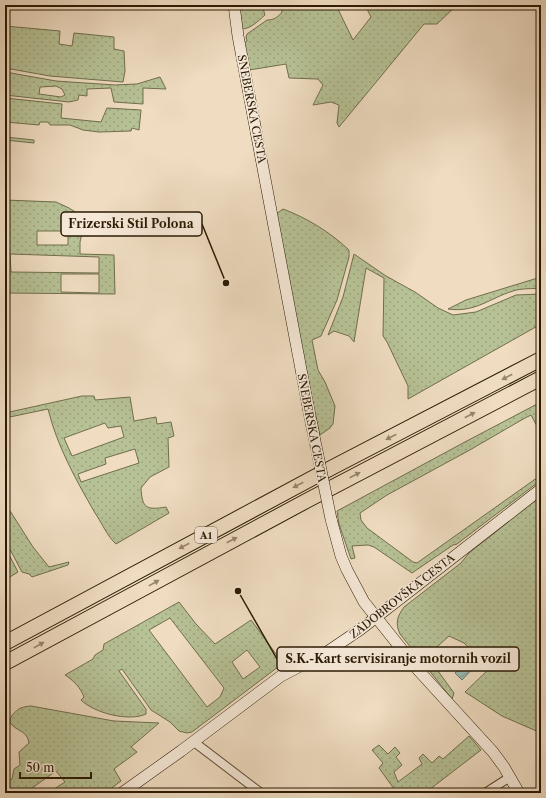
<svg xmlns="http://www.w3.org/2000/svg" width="546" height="798" viewBox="0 0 546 798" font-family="'Libre Caslon Text',serif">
<defs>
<pattern id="green-dots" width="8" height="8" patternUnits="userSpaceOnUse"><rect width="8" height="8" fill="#b6c195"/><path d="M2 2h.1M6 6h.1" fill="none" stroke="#9da57f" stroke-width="1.8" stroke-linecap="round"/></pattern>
<pattern id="water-waves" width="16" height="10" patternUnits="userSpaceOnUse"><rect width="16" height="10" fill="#9abab7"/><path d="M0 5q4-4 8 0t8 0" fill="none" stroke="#859f9c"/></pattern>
</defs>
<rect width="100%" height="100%" fill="#efdcc1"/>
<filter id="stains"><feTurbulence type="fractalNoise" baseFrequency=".005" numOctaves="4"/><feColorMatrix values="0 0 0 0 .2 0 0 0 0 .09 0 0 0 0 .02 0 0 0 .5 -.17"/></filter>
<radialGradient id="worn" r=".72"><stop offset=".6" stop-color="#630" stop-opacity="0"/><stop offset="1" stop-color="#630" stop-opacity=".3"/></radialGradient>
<path fill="url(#green-dots)" stroke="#706e4c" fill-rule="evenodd" d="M239,5H262L265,15C258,21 251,29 241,29Z
M281,5H336L353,40L371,17L365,5H457L437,24H424L339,127L337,123L339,105L331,102L313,105L323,85L318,79L289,78L286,64L249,70L244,43L247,41L246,37L247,34L267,20C274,20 278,17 282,12Z
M5,26L60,31L59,44L72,46L74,33L114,37V49L124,51L125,71L123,82L50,76L5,68Z
M5,72L56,81L115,85L137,84L160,77L166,89L143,88V104L114,102L111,88L87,89V96L79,95L78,100L69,102L5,95ZM56,86L62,89L65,95L61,97L39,94L40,87Z
M5,98L62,104L61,118L101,122L107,108L141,110L139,130L132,128L131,131L99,132L83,130L70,125H50L48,122H40L39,125L5,122Z
M5,137L34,140V143L5,140Z
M5,200L56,202L69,208L85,218H141L140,229H123L122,235L82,233L80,242V254L114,255L115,294L5,293ZM37,231H68V245H37ZM10,254L99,257V273L11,272ZM61,274H99V293L61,292Z
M283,209C307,218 330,232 349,250V257L337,300L321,336L312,340L318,370L325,382L335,406L333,424L330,428L320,435L303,357L276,214Z
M354,254L386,276L415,292L438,308L453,315L476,312L516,295L541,294V324L408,399V386L387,342L383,336L384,278L366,268L354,342L349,336L334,331L328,335L343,297Z
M541,277V288C532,289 522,288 513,291C490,298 475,313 448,309L466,300Z
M82,396H94L95,400L130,397L134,421L156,417L157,424L171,422L174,436L168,438L169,467L150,477L141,488C142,509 147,510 166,507L169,513L116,544C107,536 102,523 95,513C76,480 57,446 48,409L5,418V413ZM105,423L108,428L121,426L124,437L72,456L64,438ZM135,449L139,463L81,482L78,474L106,464L105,458Z
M541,402V424L537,426L531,415L525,418L468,451L387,495L360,513L361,520L367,528L413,562L417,563L541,475V480L457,544L453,545L412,573L374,547L368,545L352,546L355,558L351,559L339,524L337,511L463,443Z
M541,496V733L502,716L465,692L489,669L464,643L449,636L427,656L454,693L452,699L400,634C395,623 397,617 404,607L461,563L469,553Z
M5,503L33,547L49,567L69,562L68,565L32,577L29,574L22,572L5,540Z
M5,547L18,572L5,580Z
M179,602L196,624L215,644L251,620L279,658L282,664L192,732L187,733L179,731L170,722L151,710L122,669L119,671L146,709V714C129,722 94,713 81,700L84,697C81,688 73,680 65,675L93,659L95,655L103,650L104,644ZM170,618L224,688L220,697L207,707L149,630ZM247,650L260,667L243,679L232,662Z
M31,706L114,721L159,723L131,747L137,752L114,769L121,781L105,793H48L65,782L56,771L32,788L35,793H5V783L12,779L14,769L20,765L19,752L29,743C27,731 19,732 12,725C6,719 16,710 21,708C24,707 28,706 31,706Z
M469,736L481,750L425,793H397L379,768L383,763L372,750L379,745L388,754L395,747L400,753L396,757L402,765L394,772L398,782L422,764L419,758L423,754L432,763L439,756L443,759Z"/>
<path fill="url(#water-waves)" stroke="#6e7a6f" d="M470,659L476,665L462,680L455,673Z"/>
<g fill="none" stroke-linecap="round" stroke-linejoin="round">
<defs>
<path id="street" d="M194,742L261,793
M485,793L510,777"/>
<path id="secondary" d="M234,5L238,36L310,417
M331,519L341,556L347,570L364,602L419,671L493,752L504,767L519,793
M122,793L181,751L281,676L327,652L361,629L541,489"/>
<path id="highway" d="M5,643L333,467L541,359
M5,663L308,500L541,378"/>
</defs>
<use href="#street" stroke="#5c4a33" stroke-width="10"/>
<use href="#secondary" stroke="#2b1a04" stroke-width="12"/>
<use href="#highway" stroke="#2b1a04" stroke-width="16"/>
<use href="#street" stroke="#f5e8d7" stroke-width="8"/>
<use href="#secondary" stroke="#f5e8d7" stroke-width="11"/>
<use href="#highway" stroke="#efdcc1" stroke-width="14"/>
<defs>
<path id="secondary-bridge" d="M310,417L331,519"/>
</defs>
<use href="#secondary-bridge" stroke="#2b1a04" stroke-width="12" stroke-linecap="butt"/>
<use href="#secondary-bridge" stroke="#f5e8d7" stroke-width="11"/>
</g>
<defs><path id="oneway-solid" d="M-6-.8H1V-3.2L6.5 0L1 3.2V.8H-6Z"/></defs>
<g fill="#97856c">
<use href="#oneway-solid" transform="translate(507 377) rotate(152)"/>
<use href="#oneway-solid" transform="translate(470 415) rotate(-28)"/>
<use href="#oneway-solid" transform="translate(391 437) rotate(153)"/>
<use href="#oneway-solid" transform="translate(355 475) rotate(-28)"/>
<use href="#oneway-solid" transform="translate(298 485) rotate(152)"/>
<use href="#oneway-solid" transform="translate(232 540) rotate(-28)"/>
<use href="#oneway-solid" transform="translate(184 546) rotate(152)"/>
<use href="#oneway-solid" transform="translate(154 583) rotate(-29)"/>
<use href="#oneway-solid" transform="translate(39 645) rotate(-29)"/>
</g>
<g text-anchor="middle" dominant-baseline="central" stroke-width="3" stroke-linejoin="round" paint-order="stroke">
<rect fill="#f5e8d7" stroke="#685843" stroke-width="1" x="195" y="527" width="22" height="16" rx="3"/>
<g font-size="10" font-weight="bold" fill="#2b1a04">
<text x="206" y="535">A1</text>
</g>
<g font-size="11" fill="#2b1a04" stroke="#f5e8d7">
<text transform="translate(252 109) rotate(79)">SNEBERSKA CESTA</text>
<text transform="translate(312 428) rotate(79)">SNEBERSKA CESTA</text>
<text transform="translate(402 596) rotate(-38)">ZADOBROVŠKA CESTA</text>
</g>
</g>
<path fill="none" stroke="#2b1a04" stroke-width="1.5" d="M226 283L202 224M238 591L277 659"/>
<g fill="#2b1a04" stroke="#f5e8d7" stroke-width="1.5">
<circle cx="226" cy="283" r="4"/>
<circle cx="238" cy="591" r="4"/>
</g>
<g fill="#f5e8d7" stroke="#2b1a04" stroke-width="1.5">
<rect x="61" y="212" width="141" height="24" rx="4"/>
<rect x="277" y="647" width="242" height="24" rx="4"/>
</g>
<g font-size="12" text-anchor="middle" font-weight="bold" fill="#2b1a04">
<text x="131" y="228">Frizerski Stil Polona</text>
<text x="398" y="663">S.K.-Kart servisiranje motornih vozil</text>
</g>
<rect width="546" height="798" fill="none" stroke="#efdcc1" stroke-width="20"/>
<rect x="6" y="6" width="534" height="786" fill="none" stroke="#2b1a04" stroke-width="2"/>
<rect x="10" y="10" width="526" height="778" fill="none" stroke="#2b1a04"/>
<path d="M20 772v6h71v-6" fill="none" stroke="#2b1a04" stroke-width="2"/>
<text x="26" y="772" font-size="12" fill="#2b1a04" stroke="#f5e8d7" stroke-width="3" paint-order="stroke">50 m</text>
<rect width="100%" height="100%" filter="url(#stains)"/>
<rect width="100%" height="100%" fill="url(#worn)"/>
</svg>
